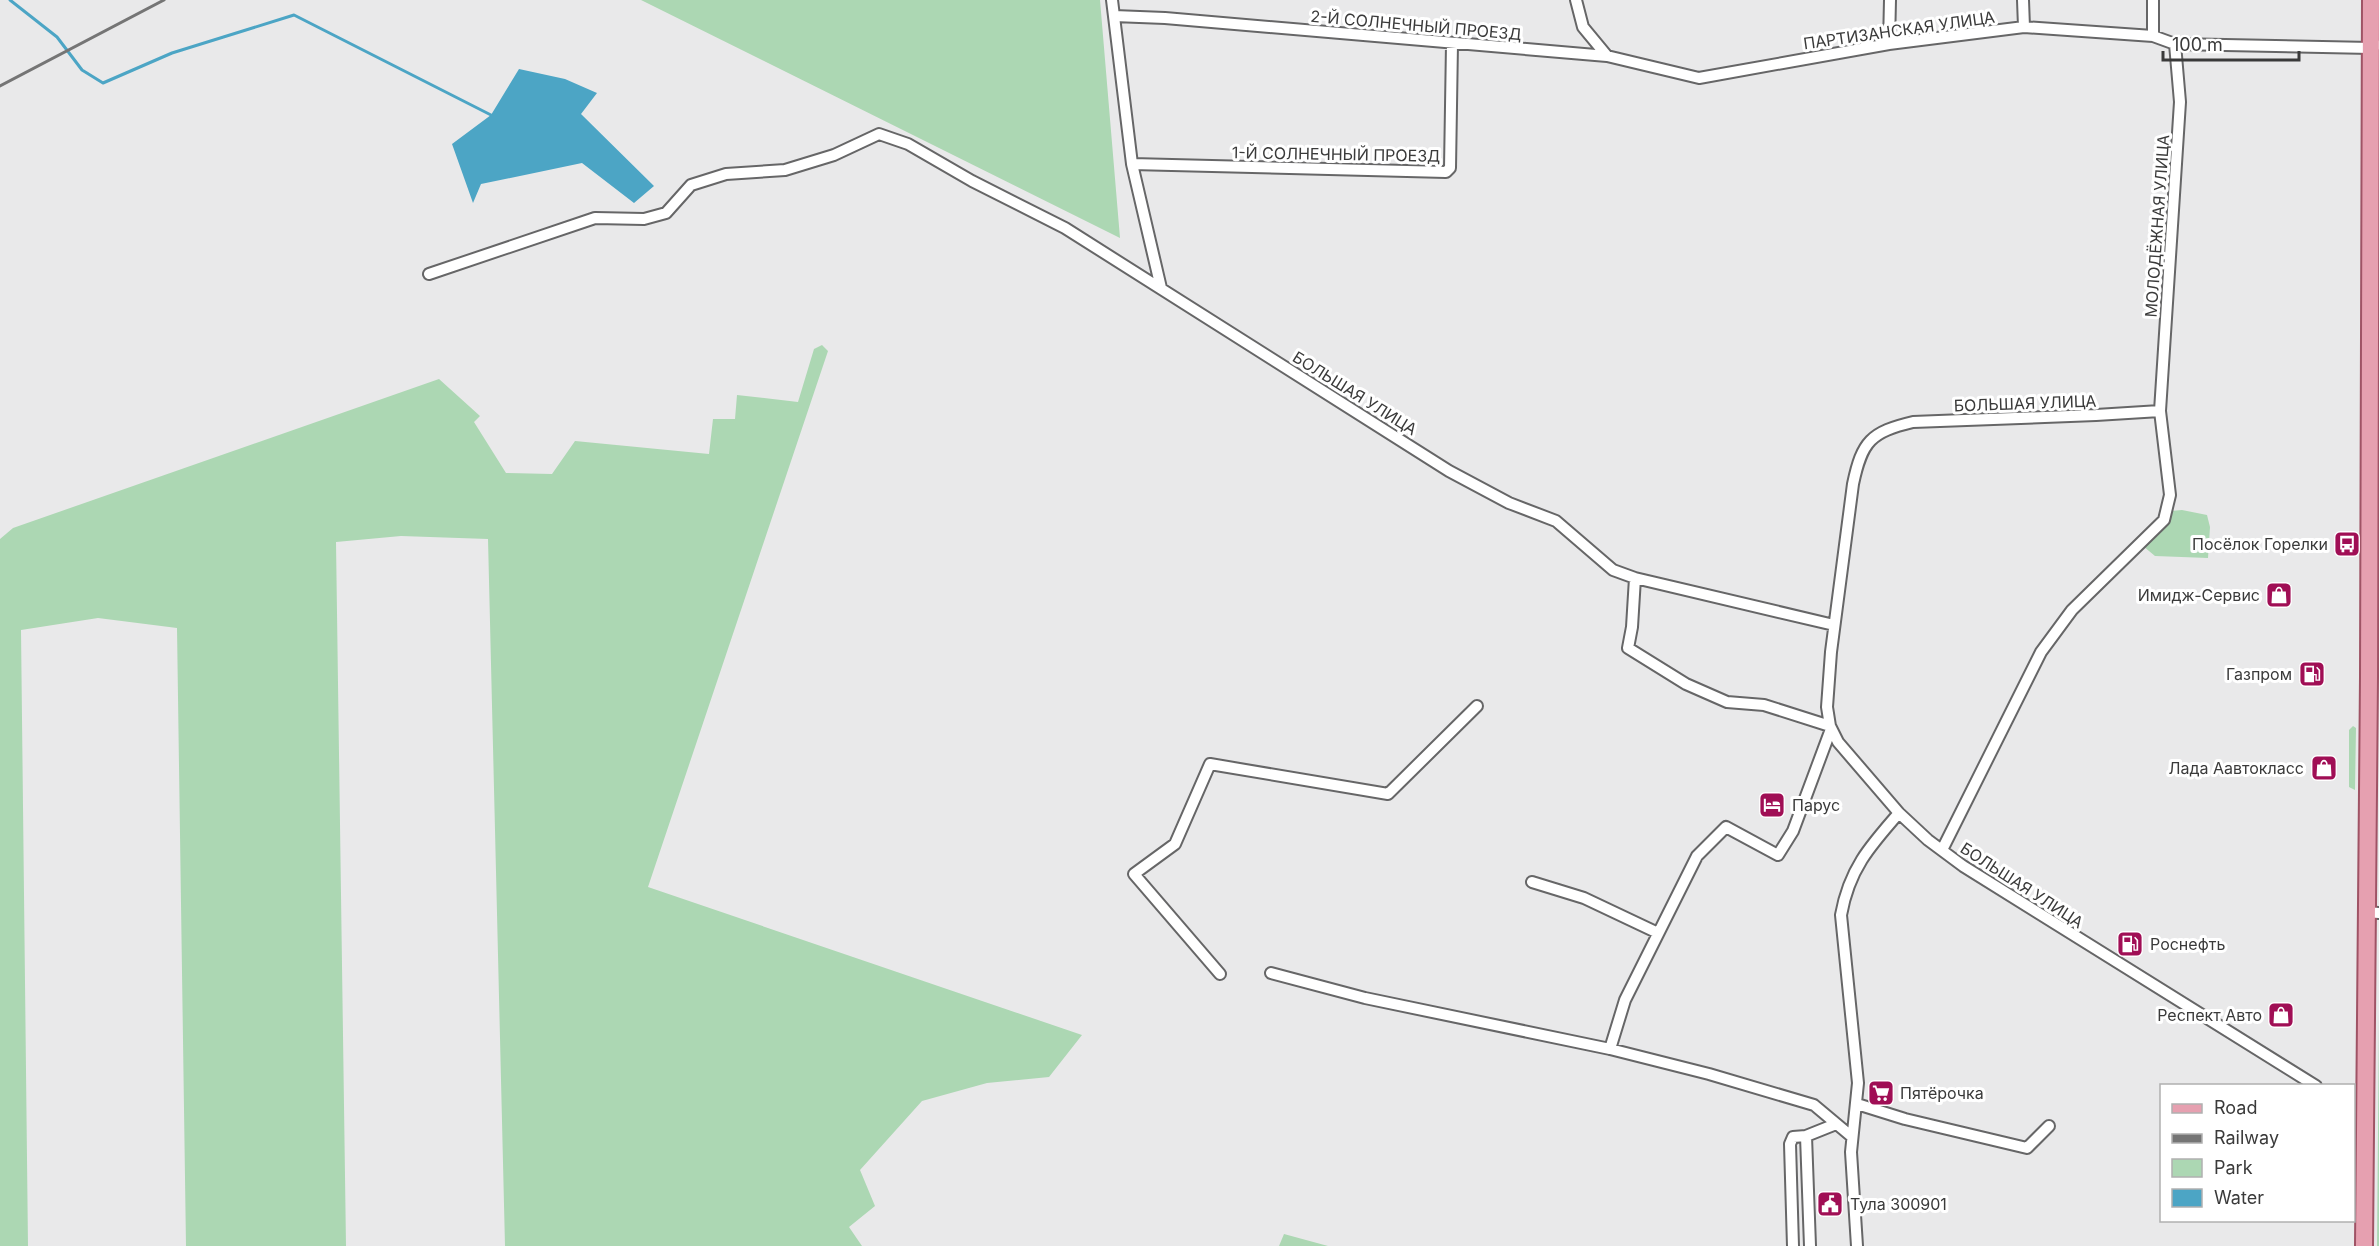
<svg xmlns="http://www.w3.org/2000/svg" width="2379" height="1246" viewBox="0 0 2379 1246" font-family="Inter,sans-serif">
<rect width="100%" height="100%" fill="#e9e9ea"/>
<path fill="#acd7b3" d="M641,0H1100L1120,238Z
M822,345L828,351L648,887L1082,1035L1049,1077L987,1083L922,1101L860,1170L875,1206L849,1227L862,1246H505L488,539L401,536L336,542L346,1246H186L177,628L98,618L21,630L28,1246H0V539L13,528L439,379L480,416L474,422L506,473L552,474L575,441L709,454L713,419H735L737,395L798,402L814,349Z
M2182,510L2207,515L2210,527L2208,558L2155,556L2143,546L2171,511Z
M2353,726L2356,728L2355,790L2349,787V730Z
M2379,1014V1246H2377Z
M1284,1234L1328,1246H1279Z"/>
<path fill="#4ca5c5" d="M519,69L565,79L597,93L581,114L654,186L634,203L582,163L481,184L473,203L452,144L491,115Z"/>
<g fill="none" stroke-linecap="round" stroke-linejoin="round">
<path stroke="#4ca5c5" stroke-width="3" d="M10,0L57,37L82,70L103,83L172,53L294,15L491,115"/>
<defs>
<path id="minor" d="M1112,0L1132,164L1161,288
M1576,0L1583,27L1607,56L1699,78L1889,44L2024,27L2153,36L2175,44L2371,48L2376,45
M2023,0L2024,27
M2153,0V36
M1114,16L1165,18L1607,56
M1889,44L1890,0
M1132,164L1446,172L1450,168L1452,44
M429,274L595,218L644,219L666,213L691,185L726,174L785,170L834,155L879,134L908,144L972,181L1065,228L1449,471L1509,503L1556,521L1613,570L1635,578L1834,625
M2160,411L2096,415L1913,422C1871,432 1862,441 1853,484L1831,652L1827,707L1830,726L1838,742L1899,813L1928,840L1963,866L2316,1086
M1635,578L1632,627L1628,648L1686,684L1727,702L1764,705L1830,726
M1942,850L2041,652L2072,610L2164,520L2170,495L2160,411L2180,102L2175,44
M1532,882L1584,898L1658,933
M2366,912L2379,913
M1271,973L1365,998L1610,1049L1709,1074L1814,1105L1851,1136
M1220,974L1134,874L1175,844L1210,764L1388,794L1477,706
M1610,1049L1625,1000L1697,856L1726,827L1778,855L1793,831L1831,729
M1857,1104L1905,1119L2027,1148L2049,1126
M1806,1136L1810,1246
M1793,1246L1790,1144L1793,1137L1806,1136L1836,1124
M1857,1246L1851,1152L1858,1083L1841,915C1849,870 1869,847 1899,813"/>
<path id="primary" d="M2364,1246L2369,677L2371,0"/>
</defs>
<use href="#minor" stroke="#666667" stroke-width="14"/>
<use href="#primary" stroke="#9f5365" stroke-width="20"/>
<use href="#minor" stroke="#fff" stroke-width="10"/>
<use href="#primary" stroke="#e6a0b0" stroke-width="16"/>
<path stroke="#757575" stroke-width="3" d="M0,86L164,0"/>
</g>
<defs>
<symbol id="bus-square" viewBox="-11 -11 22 22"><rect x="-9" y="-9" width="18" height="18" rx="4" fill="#a00e55" stroke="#fff"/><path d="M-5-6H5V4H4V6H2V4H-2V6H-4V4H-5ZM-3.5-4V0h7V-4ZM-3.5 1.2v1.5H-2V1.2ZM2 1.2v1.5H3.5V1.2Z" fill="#fff"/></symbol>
<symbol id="shop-square" viewBox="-11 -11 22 22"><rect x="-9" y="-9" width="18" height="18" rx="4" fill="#a00e55" stroke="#fff"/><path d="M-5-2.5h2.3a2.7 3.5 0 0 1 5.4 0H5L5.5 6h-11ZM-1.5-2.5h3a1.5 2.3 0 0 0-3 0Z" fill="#fff"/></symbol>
<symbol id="fuel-square" viewBox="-11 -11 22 22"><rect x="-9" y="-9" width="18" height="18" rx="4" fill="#a00e55" stroke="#fff"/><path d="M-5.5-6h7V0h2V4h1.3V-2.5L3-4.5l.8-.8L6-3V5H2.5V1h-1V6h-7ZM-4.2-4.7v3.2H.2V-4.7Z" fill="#fff"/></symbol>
<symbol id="hotel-square" viewBox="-11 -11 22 22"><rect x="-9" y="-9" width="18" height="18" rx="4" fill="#a00e55" stroke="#fff"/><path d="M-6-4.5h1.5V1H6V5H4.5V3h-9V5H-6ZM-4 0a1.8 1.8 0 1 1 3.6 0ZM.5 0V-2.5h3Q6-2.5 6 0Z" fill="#fff"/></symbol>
<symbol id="supermarket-square" viewBox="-11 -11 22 22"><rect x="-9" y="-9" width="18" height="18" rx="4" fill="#a00e55" stroke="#fff"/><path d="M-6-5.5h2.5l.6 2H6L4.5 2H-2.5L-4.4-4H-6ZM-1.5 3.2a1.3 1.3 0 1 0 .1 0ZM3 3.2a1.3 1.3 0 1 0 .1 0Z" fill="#fff"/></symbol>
<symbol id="civic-square" viewBox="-11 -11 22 22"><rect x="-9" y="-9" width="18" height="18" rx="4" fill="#a00e55" stroke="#fff"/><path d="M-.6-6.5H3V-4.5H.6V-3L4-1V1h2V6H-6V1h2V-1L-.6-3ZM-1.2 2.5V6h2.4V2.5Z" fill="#fff"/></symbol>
</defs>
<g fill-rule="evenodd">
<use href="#bus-square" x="2332" y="529" width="30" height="30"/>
<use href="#shop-square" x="2264" y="580" width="30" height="30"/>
<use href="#fuel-square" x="2297" y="659" width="30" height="30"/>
<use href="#shop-square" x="2309" y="753" width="30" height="30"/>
<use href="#hotel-square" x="1757" y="790" width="30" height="30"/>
<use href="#fuel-square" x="2115" y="929" width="30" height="30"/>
<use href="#shop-square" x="2266" y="1000" width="30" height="30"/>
<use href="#supermarket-square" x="1866" y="1078" width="30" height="30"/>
<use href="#civic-square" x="1815" y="1189" width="30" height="30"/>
</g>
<g text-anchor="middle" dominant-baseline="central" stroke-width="6" stroke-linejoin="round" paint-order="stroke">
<g font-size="16" fill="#3a3a3a" stroke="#fff">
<text transform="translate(1416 25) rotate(5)">2-Й СОЛНЕЧНЫЙ ПРОЕЗД</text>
<text transform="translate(1899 30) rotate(-8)">ПАРТИЗАНСКАЯ УЛИЦА</text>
<text transform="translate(1336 154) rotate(1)">1-Й СОЛНЕЧНЫЙ ПРОЕЗД</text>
<text transform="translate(2157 226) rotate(-86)">МОЛОДЁЖНАЯ УЛИЦА</text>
<text transform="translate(1355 393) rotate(32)">БОЛЬШАЯ УЛИЦА</text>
<text transform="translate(2025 403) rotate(-2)">БОЛЬШАЯ УЛИЦА</text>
<text transform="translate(2022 885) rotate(33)">БОЛЬШАЯ УЛИЦА</text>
</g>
<g font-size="16" fill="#3a3a3a" stroke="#fff" text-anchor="end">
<text x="2328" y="544">Посёлок Горелки</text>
<text x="2260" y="595">Имидж-Сервис</text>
<text x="2292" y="674">Газпром</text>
<text x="2304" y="768">Лада Аавтокласс</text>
<text x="1792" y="805" text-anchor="start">Парус</text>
<text x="2150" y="944" text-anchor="start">Роснефть</text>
<text x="2262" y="1015">Респект Авто</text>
<text x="1900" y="1093" text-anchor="start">Пятёрочка</text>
<text x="1850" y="1204" text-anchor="start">Тула 300901</text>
</g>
</g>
<rect x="2160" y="1084" width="195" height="138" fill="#ffffff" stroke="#b0b0b0" stroke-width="1.5"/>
<rect x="2172" y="1104" width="30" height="9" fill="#e6a0b0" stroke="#b0b0b0" stroke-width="1.5"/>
<text x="2214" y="1114" font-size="18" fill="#3a3a3a">Road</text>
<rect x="2172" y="1134" width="30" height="9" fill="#757575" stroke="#b0b0b0" stroke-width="1.5"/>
<text x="2214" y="1144" font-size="18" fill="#3a3a3a">Railway</text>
<rect x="2172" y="1159" width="30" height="18" fill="#acd7b3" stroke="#b0b0b0" stroke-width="1.5"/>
<text x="2214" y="1174" font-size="18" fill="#3a3a3a">Park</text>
<rect x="2172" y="1189" width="30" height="18" fill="#4ca5c5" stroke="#b0b0b0" stroke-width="1.5"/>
<text x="2214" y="1204" font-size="18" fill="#3a3a3a">Water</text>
<path d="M2163 51v9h136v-9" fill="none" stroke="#3a3a3a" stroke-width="3"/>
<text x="2172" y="51" font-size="18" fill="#3a3a3a" stroke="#ffffff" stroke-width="4.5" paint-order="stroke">100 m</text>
</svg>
